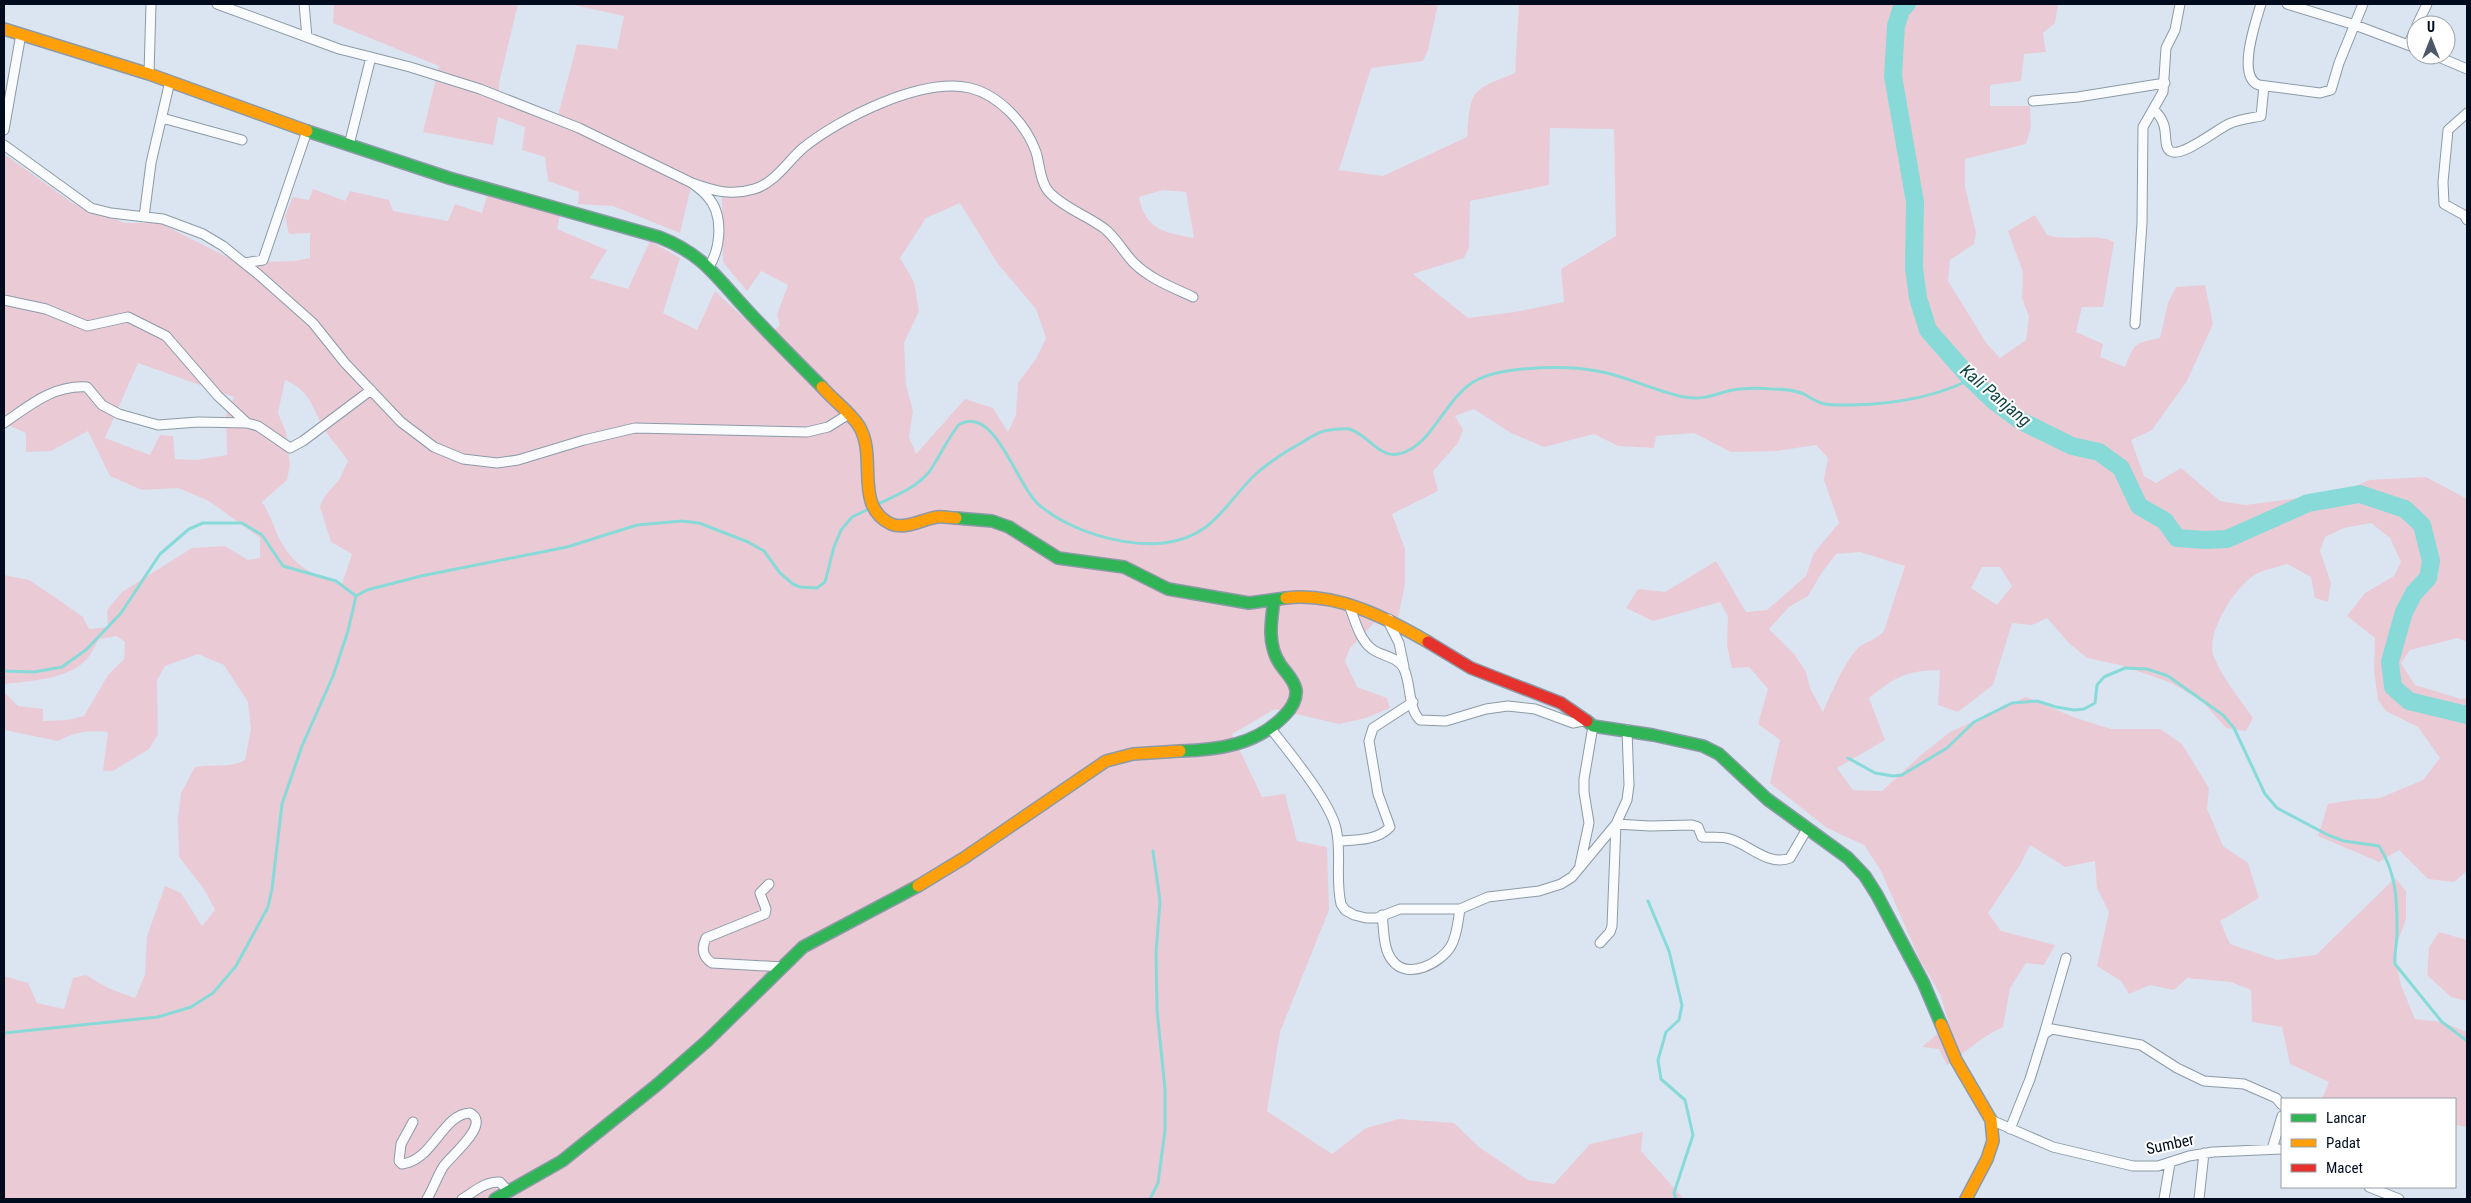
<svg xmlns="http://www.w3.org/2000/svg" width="2471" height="1203" viewBox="0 0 2471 1203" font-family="'Roboto Condensed',sans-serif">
<rect width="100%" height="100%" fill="#dae5f1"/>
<path fill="#eacbd5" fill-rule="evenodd" d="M334,4H518L499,83V97L558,116L577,44L617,49L624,16L569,4H1438L1428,50L1423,61L1371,68L1339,170L1383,176L1467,137C1471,89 1470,91 1515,73L1519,4H2058L2055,23L2043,33L2046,52L2024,54L2021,81L1990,85V106H2030L2031,127L2026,144L1965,159V187L1976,232L1974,244L1950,260L1948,281L1987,344L2000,358L2026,340L2029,317L2022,298L2023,272L2008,231L2035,215L2047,235C2069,242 2094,232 2114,242L2103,307H2082L2076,332L2103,344L2100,357L2125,367C2134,343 2135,343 2160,338L2168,303L2176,287L2205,285L2213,324L2187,381L2152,430L2131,440L2144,476L2156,483L2181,468L2220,501L2245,505L2324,495L2350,489L2369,480L2426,477L2467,499V642L2458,638L2410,650L2401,663L2415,685L2461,699L2467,698V871L2454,882L2428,879L2399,850L2379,862L2318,836L2328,804L2352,800L2380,798L2423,780L2440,758L2418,727L2386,711L2378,700L2374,670L2375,638L2347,616L2365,593L2394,576L2401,562L2390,538L2371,523L2344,528L2325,537L2320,551L2331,583L2328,602L2315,598L2311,577L2287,564C2278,567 2267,569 2258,573C2237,583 2204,634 2214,657C2223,679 2240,699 2253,718L2246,731L2226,728L2201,700L2169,682L2120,665L2087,658L2069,643L2047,618L2032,625L2012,623L1993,685L1958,712L1938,705L1940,670C1905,671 1897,676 1869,698L1885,740L1837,768L1853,790L1882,791L1921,755L1950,732L2026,697L2076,718L2111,729H2160L2182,744L2209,788L2207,809L2223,846L2248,863L2259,898L2220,921L2230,944L2277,960L2316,955L2395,878L2406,891V919L2394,952L2401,985L2415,1019L2442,1022L2467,1032V1127L2455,1125V1099H2322L2329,1082L2290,1064L2282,1027L2252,1022L2251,990L2231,982L2187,978L2174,990L2150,985L2129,994L2121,981L2097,966L2109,912L2097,888L2095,861L2065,867L2030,845L2020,865L1988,913L2001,931L2055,945L2044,965L2026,963L2010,988L2003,1027C1982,1036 1966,1052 1947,1065L1939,1049L1922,1047L1949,1024L1940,994L1920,960L1881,871L1864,845L1827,828L1770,783L1780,740L1758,724L1768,689L1749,667L1732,668L1727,646L1728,616L1720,602L1653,621L1626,608L1638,589L1665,592L1716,561L1746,612L1767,610L1806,576L1814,553L1839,523L1824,480L1828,458L1816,445L1777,451L1731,452L1694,433L1656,436L1654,448L1618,446L1594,434L1544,447L1511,433L1474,409L1455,416L1463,430L1458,443L1433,471L1438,491L1392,514L1405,549V584L1398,618L1374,623L1350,648L1345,661L1357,687L1387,698L1390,708L1366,718L1339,724L1275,709L1232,734L1262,797L1285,794L1297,841L1327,847L1329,910L1280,1032L1267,1111L1332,1154L1366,1128L1399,1119L1454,1123L1479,1147L1528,1180L1554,1184L1590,1144L1643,1132L1641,1151L1684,1199H4V976L28,983L37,1003L64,1009L73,978L86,975L108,988L135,998L145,975L147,936L165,886L181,893L202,926L215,910L204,889L179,857L178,819L181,793L195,767C214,763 228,769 245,760L251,729L248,702L224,665L198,654L165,666L157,680L158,734L149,749L113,771H103L108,732C90,730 74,732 58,741L4,730V692L18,706L43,709V721L68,720L84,716L108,675L124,659L125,642L117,636L99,639C95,646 90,657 84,662C64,680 28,681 4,684V575L29,580L53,596L83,617L89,629L108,627L107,610L122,592L192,548L225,546L248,560L260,558V538L209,501L178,488L142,490L110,476L88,431L51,451L26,452V433L4,423V154L74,204L125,223H160L239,263L294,261L310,258V233L289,234L285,216L293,197L309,200L313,189L345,201L350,191L389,200L393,211L448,221L455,204L482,213L487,196L560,215L557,229L607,250L590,278L628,289L650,241L680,258L663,313L697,330L715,291L766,339L780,325L777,315L788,285L761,271L747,291L723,262L722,195L691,187L680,233L613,206L578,204L579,192L548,181L545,157L522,150L525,127L498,117L493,145L423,132L439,66L333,23ZM1550,128L1614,129L1616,236L1561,269L1564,302L1515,312L1468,318L1413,274L1464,258L1469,248L1470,201L1549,185ZM1163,190L1186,192L1194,238C1164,232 1146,231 1139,197ZM960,203L998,264L1036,309L1046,338L1036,359L1018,383L1016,415L1008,432L993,408L965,399L916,454L909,437L913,411L906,385L904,343L919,311L914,282L900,258L926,218ZM138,363L234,397L226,415L227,455L196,460L175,459L173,436L160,435L150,455L105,438ZM285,380C307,390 309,399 319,419C325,434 339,447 348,461L339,480L324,497L320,507L331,542L352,554L342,584C314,575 297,569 281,542C274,529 271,515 262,502L287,480L290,465L286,432L278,413ZM1860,552L1905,566L1884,631C1876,640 1864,642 1857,649C1842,666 1832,692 1823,712L1810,688L1806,672L1795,655L1769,629L1789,607L1808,596L1821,574L1836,554ZM1982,567H2000L2012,586L1997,605L1971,588Z
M2439,932L2467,940V1001L2451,997L2427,975L2429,947Z"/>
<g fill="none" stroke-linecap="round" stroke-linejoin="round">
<path stroke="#88dad8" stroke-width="3" d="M874,506C894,496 915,489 929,472C936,463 954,427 960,424C995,405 1017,486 1038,504C1069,531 1122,547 1164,543C1215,537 1225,502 1258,472C1271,461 1286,451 1301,443C1308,439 1316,433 1324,431C1330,430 1342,428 1349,429C1372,435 1380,467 1411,449C1423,442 1430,432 1438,421C1462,388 1471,375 1514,370C1541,367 1570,366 1597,371C1627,376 1654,391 1684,397C1711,401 1717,391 1740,389C1750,388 1762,388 1772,389C1782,389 1794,390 1804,394C1809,397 1815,401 1821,403C1831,406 1843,405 1853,405C1894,404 1934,398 1971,379
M4,671L34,672L62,667L87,649L121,613L160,554L189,529L203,523H242L262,535L283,566L336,581L356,596
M1848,758L1875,773L1893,776L1902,775L1947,748L1974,722L2012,703L2037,701L2056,707L2074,710L2084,709L2095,703L2097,685L2104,677L2125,668L2147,669L2168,676L2223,715L2234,728L2265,794L2277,808L2328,835L2344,841L2379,846C2397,874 2397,901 2397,933C2397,944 2394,953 2395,964L2442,1022L2467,1041
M1648,901L1669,951L1682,1005L1679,1020L1666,1032L1658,1060L1661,1079L1685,1100L1693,1135L1674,1193L1676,1199
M4,1033L158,1017L191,1007L213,993L236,966L268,907L272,889L282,804L302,746L333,676L348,631L356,596L367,590L421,576L567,547L637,525L682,521L699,523L748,542L764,551L780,573L793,584L800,587L817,588L825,582L834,547L841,530L852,517L869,509
M1150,1199L1158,1183L1165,1130V1089L1157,1010L1156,953L1160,901L1153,851"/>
<path stroke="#88dad8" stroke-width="18" d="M1907,4L1901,10L1896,26L1893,76L1915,202L1914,268L1918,298L1928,330L1971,379L1994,401L2021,421L2072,446L2099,452L2121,468L2139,506L2165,521L2177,538L2205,540L2227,539L2308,503L2360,494L2405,509L2422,525L2431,561L2428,578L2414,593L2404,612L2398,633L2390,662L2393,687L2409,701L2467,715"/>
<defs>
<path id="street" d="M217,4L339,49L410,67L480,89L579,128L692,183C697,187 703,191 707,196C724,214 721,247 709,267
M304,4L307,37
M2261,4C2256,21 2236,77 2259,85L2320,93L2331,90L2339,63L2363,4
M2287,4L2355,25L2416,48
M2417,25L2427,4
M2408,45L2416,28
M2434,55L2467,69
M149,74L151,4
M2033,101L2078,97L2165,83
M2154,110C2172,126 2161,144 2170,151C2182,159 2219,127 2231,123C2241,119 2252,118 2261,116L2264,86
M2467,113L2448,130L2443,182L2444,204L2464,215L2467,220
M162,118L242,140
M4,130L21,34
M4,145L91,208L111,213L163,219L203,234L223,246L259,275L313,323L345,363L401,422L434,447L463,459L497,463L518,460L584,440L635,428L807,432L828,427L849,414
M349,145L371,57
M692,183C714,191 731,196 754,189C775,183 788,161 803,148C840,118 922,77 970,88C999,95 1026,124 1036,152C1040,165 1040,184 1051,194C1066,209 1088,216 1105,229C1117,239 1124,253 1134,263C1150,279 1174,288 1193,297
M144,217L151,163L170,81
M245,263L263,260L307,131
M4,300L46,309L87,326L128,317L166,336L218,396L247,423
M2135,324L2142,223L2143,127L2163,92L2166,48L2175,30L2180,4
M4,423C30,405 53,385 87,387L102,405L119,414L158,425L198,422L247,423L258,426L290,448L303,441L371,390
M1349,605C1355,620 1359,639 1372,649C1381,656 1399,657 1404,669C1411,683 1408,709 1420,720L1446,721L1486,709L1508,706L1535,709L1573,723L1583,721
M1389,619L1390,625L1399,643L1404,667
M1271,729C1289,752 1329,800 1336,828C1342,853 1335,879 1341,904L1345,910L1354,915L1366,918H1377L1400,909H1460L1488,897L1539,891L1561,884L1572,877L1616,824L1627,800L1629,785L1627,730
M1338,841C1356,840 1377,841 1390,827L1378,794L1369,741L1373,728L1413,702
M1580,865L1589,823L1584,792V779L1593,726
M769,884L760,893L766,909L765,914L706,938C701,949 703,957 712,963L783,967
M1382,915C1384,929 1383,949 1392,960C1407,981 1441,963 1451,946C1457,936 1458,921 1460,909
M1600,943L1610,932L1612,926L1616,824L1650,826L1692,825L1698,827L1702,837C1711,838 1722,836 1730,839C1748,844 1769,867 1790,858L1807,829
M2044,1034L2066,958
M1991,1120L2053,1147L2133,1166H2158L2189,1156L2213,1152L2282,1149
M413,1122L401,1144L399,1161L402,1164C433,1161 442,1114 470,1113C492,1124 449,1157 443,1167C437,1177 433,1189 427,1199
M2010,1129L2030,1079L2044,1034L2052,1029L2141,1045L2177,1068L2204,1081L2244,1084L2276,1098L2282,1105
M2272,1149L2282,1116
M2369,1187L2399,1199
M462,1199C474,1192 485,1181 500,1182L508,1191
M2164,1199L2170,1163
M2199,1199L2204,1153"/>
<path id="fast" d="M307,131L449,178L659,237C703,254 716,277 747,310C771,336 797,362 822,387
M956,518L992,521L1009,527L1058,558L1124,567L1168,589L1249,603L1286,598
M1587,721L1593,726L1653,735L1703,746L1719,754L1767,799L1848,858L1865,876L1877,895L1923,982L1941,1024
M1180,751C1218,750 1256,745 1284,716C1291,709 1297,700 1296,690C1294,679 1285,672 1280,664C1267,645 1271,621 1274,600
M495,1199L562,1161L658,1084L707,1041L803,947L918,886"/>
<path id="slow" d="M4,29L149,74L307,131
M822,387C833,400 850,412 859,426C878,457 853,506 891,524C905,530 923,519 937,517C943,516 950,518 956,518
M1286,598C1336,592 1385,617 1428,642
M918,886L964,858L1106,761L1133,754L1180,751
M1941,1024L1956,1060L1991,1120L1993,1141L1987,1159L1966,1199"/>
<path id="jam" d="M1428,642L1471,668L1561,703L1587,721"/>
</defs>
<use href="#street" stroke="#8c9aa7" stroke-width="11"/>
<use href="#fast" stroke="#8c9aa7" stroke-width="14"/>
<use href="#slow" stroke="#8c9aa7" stroke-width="14"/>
<use href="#jam" stroke="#8c9aa7" stroke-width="14"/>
<use href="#street" stroke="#f9fbfd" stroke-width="9"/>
<use href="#fast" stroke="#30b455" stroke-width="11"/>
<use href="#slow" stroke="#ff9f0a" stroke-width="11"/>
<use href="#jam" stroke="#e5322d" stroke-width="11"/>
</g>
<g text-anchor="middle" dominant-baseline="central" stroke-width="4" stroke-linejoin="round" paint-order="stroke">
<g font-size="16" fill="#000c1e" stroke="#fff">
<text transform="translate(2170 1144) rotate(-12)">Sumber</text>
</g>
<g font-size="18" font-style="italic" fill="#134744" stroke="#fff">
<text transform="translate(1996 395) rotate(40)">Kali Panjang</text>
</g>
</g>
<rect width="2471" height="1203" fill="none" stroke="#000c1e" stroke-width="10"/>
<rect x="2281" y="1098" width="175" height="90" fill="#ffffff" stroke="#999ea5"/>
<rect x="2291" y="1114" width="25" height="8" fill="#30b455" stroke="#999ea5"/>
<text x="2326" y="1123" font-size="15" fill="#000c1e">Lancar</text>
<rect x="2291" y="1139" width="25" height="8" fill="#ff9f0a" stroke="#999ea5"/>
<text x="2326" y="1148" font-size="15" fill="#000c1e">Padat</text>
<rect x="2291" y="1164" width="25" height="8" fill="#e5322d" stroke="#999ea5"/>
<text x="2326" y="1173" font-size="15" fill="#000c1e">Macet</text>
<g transform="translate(2431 40)"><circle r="24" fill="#ffffff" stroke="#999ea5"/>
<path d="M0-4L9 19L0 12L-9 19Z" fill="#4c5868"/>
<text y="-8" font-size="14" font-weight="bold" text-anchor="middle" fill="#000c1e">U</text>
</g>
</svg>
